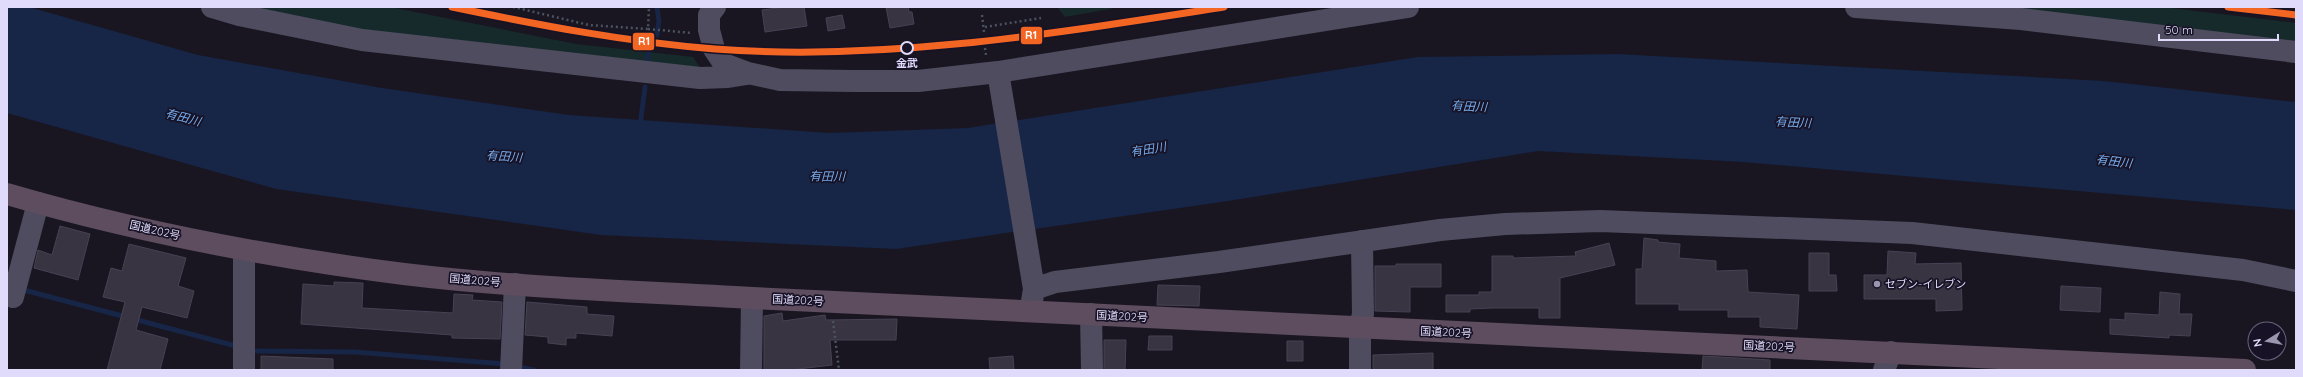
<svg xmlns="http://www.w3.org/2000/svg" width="2303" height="377" viewBox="0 0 2303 377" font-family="Quicksand,'Noto Sans JP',sans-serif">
<rect width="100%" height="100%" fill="#191621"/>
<path fill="#162a2c" d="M242,7H390L576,44L693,57L701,69L358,29Z
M1057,7H1121L1065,17Z
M1990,7H2162L2296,23V42Z"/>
<path fill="#172546" d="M7,7H29L198,55L382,88L569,115L829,133L968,128L1418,57L1618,54L2104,81L2296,102V210L1743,162L1538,151L1228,201L896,249L601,235L276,189L7,113Z"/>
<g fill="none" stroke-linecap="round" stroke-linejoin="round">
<path stroke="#172546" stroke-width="5" d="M657,7L659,21L657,35
M647,63L648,52
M640,126L645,87
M20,289L232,345
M257,351L355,352L505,364
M523,368L534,370"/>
</g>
<path fill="#393442" stroke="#474254" d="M785,7H804L807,26L765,32L762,10Z
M886,7H908L909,12H912L914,24L890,28Z
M842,15L845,28L828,31L826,18Z
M60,226L90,234L78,280L34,268L38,250L52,255Z
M1644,238L1658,240V242L1680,244L1679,258L1716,261V271L1747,270L1748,292L1799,295L1797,329L1760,327V317H1728V310H1679V304H1636V269H1642Z
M1609,243L1615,265L1560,278V318H1539V308H1492L1470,309V312H1446V295H1479V292H1492V256H1513V258L1576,256L1575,252Z
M129,244L186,258L178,286L194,291L187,318L142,307L136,330L168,339L160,370H107L125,302L103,297L111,268L122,271Z
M1888,251L1916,253L1915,264L1961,263L1962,310L1936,311V299H1864V275H1887Z
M1809,253H1829V275H1836L1837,291H1809Z
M1396,264H1441V287H1410V312L1375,311V266H1396Z
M334,282L363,283L362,308L453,313L454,294L473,295L472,300L502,302L500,339L452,338V335L301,324L303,284L334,286Z
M1158,285L1200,286L1199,306L1157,305Z
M2061,286L2101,288L2100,312L2060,310Z
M2160,292L2180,294L2179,314H2192L2190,336L2169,335V338L2110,334V319L2125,320V313L2159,315Z
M527,302L587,307V314L614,316L612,336L576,333V338H566V345L548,343V337L525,335Z
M782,313L783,321L825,315L826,320L897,319L896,340H830L832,365L790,370H764V316Z
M1149,336H1172V350H1148Z
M1104,340H1126L1125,370H1104Z
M1287,341H1303V361H1287Z
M1433,353V370H1373V355Z
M261,356L333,359V370H261Z
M1013,356L1014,370H990L989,358Z
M1703,356L1770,360V370H1702Z"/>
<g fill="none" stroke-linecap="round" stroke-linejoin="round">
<path stroke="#4b5360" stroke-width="2.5" stroke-dasharray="2 3" stroke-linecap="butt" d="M513,7L589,25L648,29L649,7
M982,15L984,32
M985,27L1041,18
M648,29L692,33
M985,48L986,55
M833,321L839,370"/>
<path stroke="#4f4c60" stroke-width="22" d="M212,7L239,15L362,40L700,78L728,77L747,74
M715,7L709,15V30L714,49L724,64L748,73L780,80L853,81H918L998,72L1408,7
M1856,7L2021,19L2296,52
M998,72L1034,289L1032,301
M244,251V370
M1034,289L1055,282L1219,262L1440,230L1505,224L1600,221L1912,233L2243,270L2296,281
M13,297L38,203
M1091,314L1092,370
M511,370L515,284
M751,370L752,298
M1360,370V327L1363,314L1362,241
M1884,370L1891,352"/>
<path stroke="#5e4d5f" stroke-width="22" d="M7,194C137,232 270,257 404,274C519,288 636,291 752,298L2245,370"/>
<defs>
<path id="rail-1" d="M452,7C539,25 626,42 715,49C884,62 1057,33 1224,7
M2228,7L2296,15"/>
</defs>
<use href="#rail-1" stroke="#171225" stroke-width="10"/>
<use href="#rail-1" stroke="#f26522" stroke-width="7"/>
</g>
<circle fill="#171225" stroke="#e1dbfb" stroke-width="2" cx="907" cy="48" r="6"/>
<circle fill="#9b96af" stroke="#171225" stroke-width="1.5" cx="1877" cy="284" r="4"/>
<g text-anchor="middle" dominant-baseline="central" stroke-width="3.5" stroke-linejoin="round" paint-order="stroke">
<g font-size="11" font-weight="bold" fill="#e1dbfb" stroke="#171225">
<text x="907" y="63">金武</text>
</g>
<g font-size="11" fill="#e1dbfb" stroke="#171225">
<text transform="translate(155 230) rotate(13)">国道202号</text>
<text transform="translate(475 280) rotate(5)">国道202号</text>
<text transform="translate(798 300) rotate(3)">国道202号</text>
<text transform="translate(1122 316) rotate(3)">国道202号</text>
<text transform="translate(1446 332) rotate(3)">国道202号</text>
<text transform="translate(1769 346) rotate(3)">国道202号</text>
</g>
<g font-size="11" fill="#e1dbfb" stroke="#171225" text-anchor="start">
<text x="1885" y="284">セブン-イレブン</text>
</g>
<g font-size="12" font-style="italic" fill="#75acee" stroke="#171225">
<text transform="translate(1469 106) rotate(3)">有田川</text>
<text transform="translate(183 117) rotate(15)">有田川</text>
<text transform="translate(1793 122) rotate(3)">有田川</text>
<text transform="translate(1148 149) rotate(-9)">有田川</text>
<text transform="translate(504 156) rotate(4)">有田川</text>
<text transform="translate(2114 161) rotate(7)">有田川</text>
<text transform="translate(827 176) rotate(1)">有田川</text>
</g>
</g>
<g stroke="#171225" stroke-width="1.5">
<rect x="1020" y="26" width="23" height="19" rx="4" fill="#f26522"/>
<rect x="632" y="32" width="23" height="19" rx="4" fill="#f26522"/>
</g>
<g font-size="11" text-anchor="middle" font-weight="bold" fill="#fff">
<text x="1031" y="39">R1</text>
<text x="644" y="45">R1</text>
</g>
<rect width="2303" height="377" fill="none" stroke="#e1dbfb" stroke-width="16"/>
<g transform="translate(2267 341) rotate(259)"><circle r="19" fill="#171225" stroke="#68627b"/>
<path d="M0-3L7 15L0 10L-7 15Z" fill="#9b96af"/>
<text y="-6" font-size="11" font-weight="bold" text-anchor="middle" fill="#e1dbfb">N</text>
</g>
<path d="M2159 34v6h119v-6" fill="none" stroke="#e1dbfb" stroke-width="2"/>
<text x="2165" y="34" font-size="12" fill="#e1dbfb" stroke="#171225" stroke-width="3" paint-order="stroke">50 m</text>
</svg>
